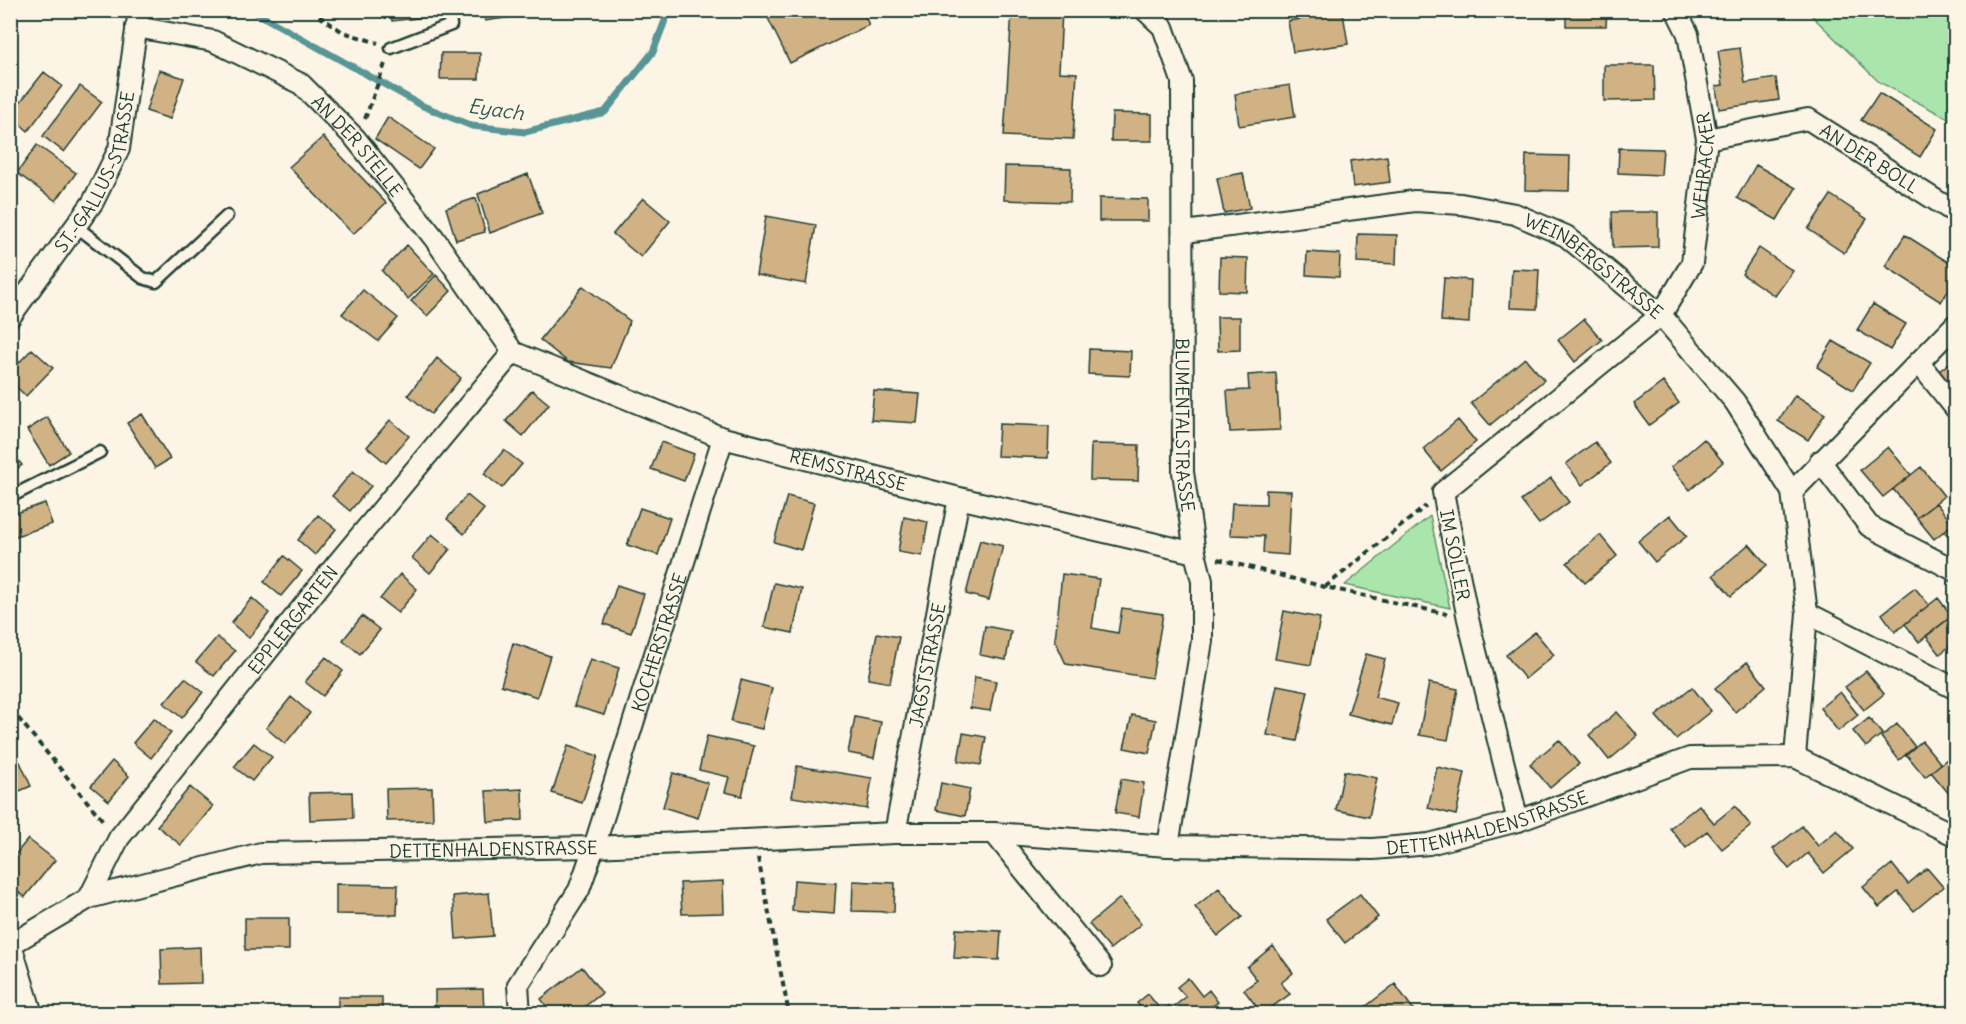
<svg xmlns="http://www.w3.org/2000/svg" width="1966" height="1024" viewBox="0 0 1966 1024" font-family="Delius,sans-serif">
<rect width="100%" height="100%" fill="#fcf5e5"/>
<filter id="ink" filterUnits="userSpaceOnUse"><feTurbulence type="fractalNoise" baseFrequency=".0167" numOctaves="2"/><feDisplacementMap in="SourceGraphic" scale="12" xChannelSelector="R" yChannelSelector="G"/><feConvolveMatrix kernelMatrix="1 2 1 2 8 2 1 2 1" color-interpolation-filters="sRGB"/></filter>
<g filter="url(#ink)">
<path fill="#aae6ac" stroke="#649270" stroke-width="1.5" d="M1807,11H1955V122L1879,82Z
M1430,516L1450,608L1345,585Z"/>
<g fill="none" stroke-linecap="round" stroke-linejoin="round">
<path stroke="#599597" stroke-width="7" d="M251,10L423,106L472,126L525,132L605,112L653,52L669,10"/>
</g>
<path fill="#d1b285" stroke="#1f3d34" stroke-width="1.5" d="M390,10H425L426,17L392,21Z
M483,10H510L511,17L485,21Z
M764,10H862L869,25L790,63Z
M1012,10H1062L1059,72L1077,73L1073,139L1004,136Z
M1566,10H1607L1606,26H1566Z
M1343,13L1348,44L1293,52L1288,21Z
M1740,48L1745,83L1776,78L1779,100L1719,109L1716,86L1723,85L1718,51Z
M441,53H480L479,79H440Z
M1604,65H1654L1655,100L1604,101Z
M159,70L184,78L170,119L146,111Z
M44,72L62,86L28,131L10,115Z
M1290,85L1295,117L1239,126L1235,94Z
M80,86L102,102L64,152L43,136Z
M1879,93L1937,129L1920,157L1861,120Z
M1112,113L1152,114V141H1111Z
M388,117L434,149L419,169L375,139Z
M323,137L386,203L353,234L289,167Z
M37,145L76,173L56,201L17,173Z
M1619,148L1663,149L1661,175L1618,173Z
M1526,155L1570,156L1569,191L1525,190Z
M1387,156L1390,182L1353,187L1350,161Z
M1756,165L1796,188L1777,220L1737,198Z
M1005,166L1071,168L1070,202L1004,200Z
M1243,173L1250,208L1224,213L1217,178Z
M528,174L542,213L490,233L478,194Z
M1831,195L1867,219L1844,253L1808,229Z
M476,198L485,232L456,240L446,208Z
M643,198L670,221L641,257L613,234Z
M1099,198L1148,199V221H1099Z
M1612,212H1658V247L1613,248Z
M766,216L816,225L806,284L756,275Z
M1358,234L1397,235L1396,264L1357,262Z
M1905,235L1956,267V279L1941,302L1885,266Z
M407,245L434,274L408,299L382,271Z
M1759,248L1793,271L1775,296L1742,274Z
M1307,252L1340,254L1339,277L1306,275Z
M1220,257L1248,258L1247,292L1219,291Z
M1512,269L1539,270L1537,309L1510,308Z
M436,275L451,291L427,316L411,301Z
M1444,278L1471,280L1469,323L1441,321Z
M583,286L630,321L611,368L568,362L540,340Z
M363,290L398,318L378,341L342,314Z
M1873,304L1906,324L1890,350L1857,330Z
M1217,317H1240V350L1218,351Z
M1584,319L1602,340L1575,362L1558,340Z
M1833,341L1870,363L1853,390L1817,367Z
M32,349L53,368L26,396L10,381V372Z
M1089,349L1131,351L1130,376L1088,374Z
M437,358L461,378L431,414L408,395Z
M1525,358L1544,380L1490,425L1471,403Z
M1956,358V391L1939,371Z
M1276,373L1280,430L1230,432L1227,391L1249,390L1248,375Z
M1663,382L1679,403L1649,425L1634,404Z
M532,390L549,404L523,436L506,421Z
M874,391L920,394L917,423L871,420Z
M1795,395L1825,414L1808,440L1778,421Z
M142,414L170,459L155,468L127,423Z
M47,417L69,452L49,465L27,430Z
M390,420L409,436L386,463L367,447Z
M1458,420L1476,442L1441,471L1423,449Z
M999,424L1049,426L1048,458L997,456Z
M1704,439L1723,462L1690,490L1671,467Z
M661,442L694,454L684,481L651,469Z
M1595,442L1611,463L1582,485L1566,464Z
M1091,444L1139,445L1138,481L1090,480Z
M1888,447L1911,475L1883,497L1860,470Z
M10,450L22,465L10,474Z
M504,450L522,464L502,488L484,474Z
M1921,467L1944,496L1917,518L1893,489Z
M353,471L371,486L350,511L332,496Z
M1551,478L1569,502L1539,524L1521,501Z
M1266,490L1291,491L1288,555L1263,553L1264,536L1230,535L1232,503L1266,504Z
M467,495L484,509L464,534L447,519Z
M787,496L814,503L801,550L774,542Z
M45,503L52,524L10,538V515Z
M1936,503L1953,524L1934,539L1917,518Z
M640,508L670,518L658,555L627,545Z
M318,515L336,529L315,555L298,540Z
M1670,515L1687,536L1655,562L1638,541Z
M904,517L928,522L922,556L898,552Z
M1956,521V545L1944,531Z
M432,534L450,549L430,573L412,558Z
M1600,535L1617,556L1585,583L1567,563Z
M980,540L1003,546L989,600L966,594Z
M1749,544L1767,565L1731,596L1713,575Z
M284,556L302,571L281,596L264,582Z
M400,574L417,589L398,613L380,599Z
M1062,574L1099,579L1092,628L1118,633L1122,608L1163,614L1152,678L1066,664L1055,640Z
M774,583L802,589L793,633L764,627Z
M617,585L644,594L631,633L604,624Z
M1915,588L1929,605L1895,632L1882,614Z
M252,598L269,613L249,638L231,623Z
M1938,598L1952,616L1919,642L1905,624Z
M1284,611L1320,618L1311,665L1275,659Z
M1956,613V641L1940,654L1926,636Z
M362,616L380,630L360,654L343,640Z
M985,626L1011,631L1006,660L980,655Z
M1535,632L1554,655L1525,679L1506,655Z
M877,633L899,637L890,683L868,679Z
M217,637L235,651L214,676L196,662Z
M1956,641V655L1949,646Z
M513,643L550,656L537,697L501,685Z
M1366,654L1385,659L1375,697L1398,703L1392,725L1348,714Z
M326,657L343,671L323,696L305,682Z
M590,659L619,668L604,715L574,706Z
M1747,662L1766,686L1735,712L1715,688Z
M1866,671L1884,694L1864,710L1845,687Z
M975,677L996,681L990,711L970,708Z
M185,678L203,692L182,718L164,703Z
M741,680L772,688L762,729L731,722Z
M1429,683L1458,689L1448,740L1419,735Z
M1277,685L1308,691L1297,741L1267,735Z
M1692,687L1711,711L1676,739L1656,716Z
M1840,692L1858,715L1838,731L1820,708Z
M291,697L310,713L285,744L266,728Z
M1617,712L1638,736L1609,760L1589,735Z
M1132,715L1156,720L1149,753L1124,748Z
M855,717L881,722L874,758L848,753Z
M154,718L171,733L151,758L133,743Z
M1869,718L1882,734L1866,747L1853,731Z
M1897,724L1915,747L1899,760L1881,737Z
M963,733L986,737L981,765L958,761Z
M707,736L754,746L742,796L725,792L729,777L699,770Z
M1559,740L1579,764L1550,788L1530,764Z
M1922,741L1941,764L1925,777L1906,754Z
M254,743L272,757L252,781L234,767Z
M568,746L598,756L582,803L552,793Z
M1947,759L1956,770V790L1950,795L1931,772Z
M112,761L129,776L109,801L91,786Z
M20,762L31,786L10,795V766Z
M797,766L872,778L867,809L792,797Z
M1437,767L1465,773L1456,815L1428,808Z
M1344,771L1377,778L1369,817L1336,810Z
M673,773L708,783L698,818L663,807Z
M1121,779L1144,783L1139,817L1115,813Z
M941,783L970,789L965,816L936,810Z
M190,787L213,806L181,845L157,826Z
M432,788L433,820L387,821L386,789Z
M522,789L523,820L488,822L486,791Z
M352,792L353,818L310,820L309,793Z
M1699,805L1714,823L1735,806L1751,826L1722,849L1707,831L1686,848L1670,828Z
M1802,826L1818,846L1837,830L1853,849L1824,873L1808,853L1789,869L1773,849Z
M28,839L55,860L25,897L10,886V861Z
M1892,864L1908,884L1927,868L1943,887L1914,911L1898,892L1879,907L1863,887Z
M794,880L836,883L834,914L792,911Z
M723,881L724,913L682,914L680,883Z
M853,881L895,883L894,912L852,911Z
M336,884L398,885L397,915L336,914Z
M1219,888L1242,917L1218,936L1195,907Z
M489,893L493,936L456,939L453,896Z
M1360,894L1378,917L1345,943L1326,919Z
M1120,898L1141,924L1110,949L1089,924Z
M245,918H289V950H245Z
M956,929L1001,931L999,960L954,958Z
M1273,946L1293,973L1281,983L1290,994L1262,1014L1244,990L1257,980L1247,967Z
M200,947L201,983L162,984L161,949Z
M582,967L602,993L575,1014H552L541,999Z
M1188,978L1202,996L1209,990L1218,1002L1209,1009L1213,1014H1176L1172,1008L1186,997L1177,987Z
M1395,984L1413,1009L1407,1014H1356Z
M483,989L484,1014H435V990Z
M1148,994L1162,1012L1169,1006L1174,1014H1146L1137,1003Z
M338,997H382V1014H338Z"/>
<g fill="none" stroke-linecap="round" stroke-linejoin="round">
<defs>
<path id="lane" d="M391,48L451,25L449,10
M77,227L143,278L156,282L227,216
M10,497L100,452"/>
<g id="street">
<path id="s1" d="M1145,10L1163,27L1182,81L1183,472L1195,553L1202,581V641L1168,846"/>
<path id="s2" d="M136,27L213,41L301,84L355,138L434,238L513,352"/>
<path id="s3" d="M1707,139L1808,119L1956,213"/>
<path id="s4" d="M1185,232L1415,201L1461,204L1515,214L1566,236L1661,315L1735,402L1792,492L1807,613L1795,757"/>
<path id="s5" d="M10,317L93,202L119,149L139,10"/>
<path id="s6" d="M513,352L723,438L959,498L1195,553"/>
<path d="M1919,363L1956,409"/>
<path d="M1820,461L1869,526L1956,571"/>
<path d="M1792,492L1956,324"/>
<path d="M1807,613L1956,689"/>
<path id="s7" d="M1518,821L1468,619L1443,492L1661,315L1692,263L1707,139L1688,34L1676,10"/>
<path id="s8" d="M895,833L959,498"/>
<path d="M994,833L1101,966"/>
<path id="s9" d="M89,898L119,838L336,565L513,352"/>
<path id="s10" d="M10,945L89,898L261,853L594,847L895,833H994L1168,846L1373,849L1429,844L1518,821L1690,758L1795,757L1956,836"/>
<path d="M11,945L32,1014"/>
<path id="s11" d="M520,1014L518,985L579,890L594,847L723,438"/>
</g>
</defs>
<use href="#lane" stroke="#1f3d34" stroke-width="15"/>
<use href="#street" stroke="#1f3d34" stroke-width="24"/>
<path stroke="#1f3d34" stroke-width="4" stroke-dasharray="6 4.5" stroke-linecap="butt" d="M310,10L343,32L378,43
M365,119L386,61
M1218,559L1325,587L1447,614
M1325,587L1426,506
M10,713H14L105,823
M758,858L789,1014"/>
<use href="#lane" stroke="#fcf5e5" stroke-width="10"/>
<use href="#street" stroke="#fcf5e5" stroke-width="20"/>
</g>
</g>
<g text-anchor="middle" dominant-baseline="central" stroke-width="4.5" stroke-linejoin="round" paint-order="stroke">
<g font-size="18" fill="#1f3d34" stroke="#fcf5e5">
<text stroke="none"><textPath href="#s2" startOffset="260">AN DER STELLE</textPath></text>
<text stroke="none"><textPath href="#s3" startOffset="176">AN DER BÖLL</textPath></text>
<text stroke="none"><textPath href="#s7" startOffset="777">WEHRÄCKER</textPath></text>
<text stroke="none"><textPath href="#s5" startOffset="171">ST.-GALLUS-STRASSE</textPath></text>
<text stroke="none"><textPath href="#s4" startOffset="428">WEINBERGSTRASSE</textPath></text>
<text stroke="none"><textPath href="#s1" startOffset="426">BLUMENTALSTRASSE</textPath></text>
<text stroke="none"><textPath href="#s6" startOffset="356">REMSSTRASSE</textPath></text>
<text transform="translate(1455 555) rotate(79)">IM SÖLLER</text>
<text stroke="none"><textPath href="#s9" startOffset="346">EPPLERGARTEN</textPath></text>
<text stroke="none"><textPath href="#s11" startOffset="402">KOCHERSTRASSE</textPath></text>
<text stroke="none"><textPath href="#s8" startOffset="171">JAGSTSTRASSE</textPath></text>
<text stroke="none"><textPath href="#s10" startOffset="1500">DETTENHALDENSTRASSE</textPath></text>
<text stroke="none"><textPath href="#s10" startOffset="502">DETTENHALDENSTRASSE</textPath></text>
</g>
<g font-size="20" font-style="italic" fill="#325a55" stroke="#fcf5e5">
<text transform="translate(496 109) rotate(8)">Eyach</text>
</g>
</g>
<rect width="1966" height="1024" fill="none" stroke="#fcf5e5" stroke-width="36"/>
<rect x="18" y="18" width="1930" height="988" fill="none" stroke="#1f3d34" stroke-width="2" filter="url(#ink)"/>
</svg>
